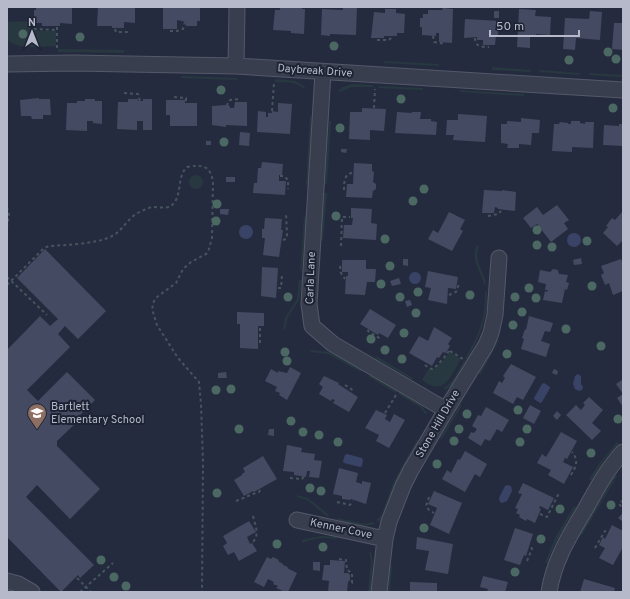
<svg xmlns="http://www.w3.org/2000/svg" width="630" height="599" viewBox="0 0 630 599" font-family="Overpass,sans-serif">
<rect width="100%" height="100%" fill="#252b3f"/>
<path fill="#273840" d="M31,21L32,27L38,31H56V46C44,46 13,51 7,38C6,34 7,26 7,22Z
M58,49L124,50V53L58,52Z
M384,61L439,64V66L384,63Z
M492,67L531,70V72L492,70Z
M540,70L580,73V75L539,72Z
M589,73L623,75V77L589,75Z
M181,76L237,78V80L181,78Z
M275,79L296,81L306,88L304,89C296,81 285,82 275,82Z
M352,84L373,85V87H352L340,92L338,91L343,87Z
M379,86L423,88V90L379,88Z
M460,90L524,94V96L460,92Z
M310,116H312L308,185H306Z
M329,121H331L327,184H325Z
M189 182a7 7 0 1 1 14 0a7 7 0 1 1-14 0Z
M324,193H327L323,241H321Z
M304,217H306L302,271H300Z
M477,245L479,247C473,261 484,271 486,284H484C481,270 470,261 477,245Z
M299,280H302L299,300L288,317L285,329L283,330L285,318L297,299Z
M485,291H487C488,319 480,336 467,360L465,359C478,336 486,319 485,291Z
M497,340H499L481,374L479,373Z
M311,350L330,352L362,370L361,372L328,354L310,352Z
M450,352L461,359C455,368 448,390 433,386C429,385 426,382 422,380L429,368L434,369C440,363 445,359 450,352Z
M376,356L413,378L412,380L375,358Z
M464,360L466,361L451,386L445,390L444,388C453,383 459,369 464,360Z
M370,375L397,391L396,393L369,377Z
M399,392L421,405L427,413L425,414L420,407L398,394Z
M460,404L462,405L442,439L440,438Z
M417,440L419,441C410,455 402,470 395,485C390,496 388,514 378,522L377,520L382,514L392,486L400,470Z
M617,442L619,444L606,457L591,481L589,479L599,464Z
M615,474L617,476L582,535L580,534Z
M297,495L308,498L329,515L328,517L307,500L297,497Z
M574,506L576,507L555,544L547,563H545L555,538Z
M337,518L365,524L373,522L375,524L364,526L337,520Z
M321,536L337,537L336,539C323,537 314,538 302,543V540Z
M371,552L373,561L371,592H368L371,561L369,553Z
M390,565H392L390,592H388Z"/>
<path fill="#394366" d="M239 232a7 7 0 1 1 14 0a7 7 0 1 1-14 0Z
M567 240a7 7 0 1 1 14 0a7 7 0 1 1-14 0Z
M409 278a6 6 0 1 1 12 0a6 6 0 1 1-12 0Z
M578,374L581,376V384L583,387L582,390L579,391L575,389L573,384L575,376Z
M544,383L550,387V388L542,402L540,403L534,399V398L542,384Z
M347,454L362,458L363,460L362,466L360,467L344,463L343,461L345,455Z
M508,485L511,486L512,491L507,501L502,503L500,502L499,498L505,486Z"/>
<path fill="#444a61" d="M36,7H72V24L60,23V26H42V23H34V10H36Z
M98,7H135V23L124,22V28H112V26H97Z
M163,7H200V21H197V26H186V22L177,20V29H163Z
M280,7H302V9H305L304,34L291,33V31L273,30L275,10H280Z
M343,7H357L356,35L330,34V36L321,35L322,9L343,10Z
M443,8L453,9L452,43L439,42V33H436V36L422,35V27H420V18H423V14H428V10H442Z
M385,9H396V13L405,14L404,33H397V36H384V38H371L374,12L385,13Z
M519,9L536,10L535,16L551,17L550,35L536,34V36L530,35V48L517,47Z
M494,11H499V18H494Z
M590,11L602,12L600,40L576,38L575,50L563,49L565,18L589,19Z
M465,19L499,21L498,35H496L495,45H483V40H477V37L464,38Z
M614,23H623V50L612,49Z
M39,98V99H50L51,115H43V119H32L31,116H21L20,100Z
M85,99H95V101H102V124L93,123V121H87V131L66,130L67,103H77V101H85Z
M128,99H138V101H143V99H152V130H143V121H137V130L117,129L118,102H128Z
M166,100H185V103H197V126H170V115H166Z
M235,102H247V126L226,125V127L212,125V106L225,105L230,106V108H234Z
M278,103L292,104L290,134L257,132L258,111L266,112V117H268V113H272V111L278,112Z
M362,108L386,109L384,131L370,130V140L349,139L350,112H362Z
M397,112L412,113V112H421L420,119H431V121L437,122L436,135L395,133Z
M458,114L487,116L485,142L453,140L454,135H446L447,120H458Z
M521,118L540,120L539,133H532L531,145L519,144V148H507L508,144L501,143V124H507V121L521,122Z
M571,121H580V123L585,124V122H594L593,148L572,147V152L552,151L554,124H559L560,122L568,123V124H571Z
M619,124H623V146L603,145L604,125L619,126Z
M240,132L250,133L249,146L239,145Z
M206,141H211V145H206Z
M341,149H347L346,153L341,152Z
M262,162L283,164L282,175H279V181H286L285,195L253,193L254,183H257L258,168H261Z
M354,163L372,164V171L374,172L373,182L376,184V189L373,191L372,198L346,197L347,184H353Z
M226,177H235V182H226Z
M484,190L502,191V190L516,192L515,211L498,209V208L495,207L494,213H482Z
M557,205L569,220L564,223L568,229L551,242L537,224L531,228L523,218L537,207L543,215Z
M351,208L372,209L371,223L377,224L376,240L343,238L344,225H352L353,218H351Z
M220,209H229L228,215L220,214Z
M623,211V240L617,246L603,233L608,227L606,226L612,218L615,220Z
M449,212L465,220L460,229L463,231L452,251L428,239L433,230L438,233Z
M265,218L282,219L281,230H283L279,257L263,255L265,238H262V229H264Z
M45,249L106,311L78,339L65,326L58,334L70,347L27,390L38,401L67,372L95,400L77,418L79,420L57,441V446L100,489L70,519L37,485L26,497L94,565L80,578L78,575L61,592L7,537V350L40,316L50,326L58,319L17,278Z
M581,258L582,264L574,265L573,260Z
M403,259H408V266L403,265Z
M621,259L623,264V291L613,295L609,283L605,285L601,275L604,273L601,266Z
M342,260H366V269H376L375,282H367L365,295L345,294L346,276H348V272H342Z
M262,267L278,268L276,298L261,296Z
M553,269L558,270L559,274L568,275L566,282L569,283L567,290L565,289L562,303L543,300L545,291L547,292L548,290H545L546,284L538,282L540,270L550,272Z
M428,271L458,277L456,289L448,288L447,304L428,300L431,288L425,287Z
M399,278L401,284L392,286L390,281Z
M410,300L412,305L407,307L405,301Z
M370,309L396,325L388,338L379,333L378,335L360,324Z
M237,312L264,313V326H258V349L240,348V324H237Z
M529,316L553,323L550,332L545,331L541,341L550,344L546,357L521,349L524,339L522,338L525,329L526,330Z
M434,327L452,338L448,344L450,346L446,353L443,352L439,358L437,357L432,366L409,353L419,336L428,341Z
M511,364L536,377L523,400L517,397L513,404L493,393L499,381L502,383L505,378L503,376Z
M290,367L301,373L287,400L279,395L280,393L275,391L277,387L265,381L271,369L278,373V371L287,373Z
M554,369L558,371L557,375L552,373Z
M226,372L227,378H218V373Z
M324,376L339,383L338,384L358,397L349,412L333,403L335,400L332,399L331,401L319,394L323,387L319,384Z
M623,379V394L616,384Z
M623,394V407L617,398Z
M589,397L603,410L592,423L601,431L592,440L566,415L576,405L581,410L585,405L583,403Z
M530,405L541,411L534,424L523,418Z
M486,407L509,420L502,432L497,429L490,441L485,439L481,446L468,438L471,432L474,433L477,429L472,426L478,415L481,416Z
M376,410L387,415L385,419L390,422L394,414L405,420L389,448L376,441L379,435L365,428Z
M557,411L561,415L557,420L553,416Z
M269,429H274V436L268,435Z
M561,432L577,441L567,459L565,458L563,462L573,467L564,484L548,475L551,470L537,463L542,454L546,457Z
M287,445L302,448L301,452L315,454L314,460L322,461L319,478L309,477L310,471H307L306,477L294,475V472L283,471Z
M465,451L487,464L480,477L475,474L465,492L442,479L447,470L451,473L458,459L460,460Z
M263,456L277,479L254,492L253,491L244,496L234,480L242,475V474L245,472L243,468Z
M339,468L358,473L356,482L362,484V481L371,483L366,504L351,499L350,500L342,499V496L333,494Z
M523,483L554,498L548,510L540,506L539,508L541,509L535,523L527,519L526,521L519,517L520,515L516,513L518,509L515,508L522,494L518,493Z
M434,491L462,503L449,534L430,525L437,508L428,504Z
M623,513V522L618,518Z
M249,521L256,532L247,537L250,544L252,543L257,551L239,561L234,552L228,555L223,546L227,543L223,536Z
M612,525L623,531V547L613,565L599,558L605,548L599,545L603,537L605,539Z
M515,528L533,534L526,556L524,555L520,565L504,560Z
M417,537L453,544L448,574L425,570L429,551L416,549Z
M267,557L271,559L273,557L279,560L278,561L283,564V565L288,567L287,568L297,573L288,592H285L276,588L278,586L273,584L274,582L268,579L264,587L254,582Z
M330,560L345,561L344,573H348L350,575V580L348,582L347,592H328L329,581L322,580L324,565H330Z
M313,562H320V571L313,570Z
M483,576L508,582L505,592H487L488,589L480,587Z
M584,579L615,588L614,592H580Z
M410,582L437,583V592H410Z"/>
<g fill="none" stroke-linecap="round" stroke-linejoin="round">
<defs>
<path id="minor" d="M7,64L74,63L236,66L623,90
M236,66L237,7
M323,72L309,304L312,326L333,344L446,410
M297,520L385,539
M7,581L18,584L32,592
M379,592L385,539L389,522L403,486L411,470L446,410L486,345L491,333L495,315L499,258
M549,592C554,560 570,535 586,508C597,488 607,469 623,452"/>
</defs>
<use href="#minor" stroke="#545969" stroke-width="17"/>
<path stroke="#45555d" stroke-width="2" stroke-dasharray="3 3" stroke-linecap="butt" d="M32,17V26L35,29L57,30
M115,29L116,32H129
M170,31H177L183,29L185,22
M433,36L434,42L445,44
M475,38C475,47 482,47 489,47
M377,40H389L392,37
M57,48V27
M124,93L138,94L140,101
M174,97L186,98V103
M227,106L228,102L230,100L241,99
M374,108L375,89
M272,111L274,83
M280,176H284L288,180V189
M344,190C344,183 344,174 352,173
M7,207L9,215L7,227
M488,216L498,214L501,211
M283,240L286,239L287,235L286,213
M341,246L342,217H350
M340,266L341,273L345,279
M7,277L47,315
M7,285L44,248L49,246C66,245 97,244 112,236C124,230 128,216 142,211C146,209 150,207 154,207C161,207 169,210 174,203C182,193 177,176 187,167C203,164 211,166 213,183L212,238L208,252L206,254L191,262L183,269L176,283L157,297L154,301L152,309L157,325L178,358L199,382L201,404L203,462L202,592
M278,288H281L282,275
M449,295L456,292L459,284
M369,330L368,331L381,339
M260,343V327
M450,351L463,359
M425,365C426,366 431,369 432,369C436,368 447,354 449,351
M345,385L354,391
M385,413L396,395
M571,475C576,467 579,460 572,452
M290,478L302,479L304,476
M429,497L426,506L429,510L434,513
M623,500L619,504L623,508
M236,501L253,494L259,492L261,489
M337,502L350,505L353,501
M540,514L547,517L559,493
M253,516C255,525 260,534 253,542
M595,548L605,531L607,533
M339,559L346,560L347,570L352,573V583H349
M527,561L532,549L531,546
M77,578L91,592
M80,592L113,563"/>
<use href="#minor" stroke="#393e4f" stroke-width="15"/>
</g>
<g fill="#4c6862">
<circle cx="23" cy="34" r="4.5"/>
<circle cx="80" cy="37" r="4.5"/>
<circle cx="334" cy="46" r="4.5"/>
<circle cx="608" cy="52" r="4.5"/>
<circle cx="616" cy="59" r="4.5"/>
<circle cx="569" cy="60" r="4.5"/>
<circle cx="221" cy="90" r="4.5"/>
<circle cx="401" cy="99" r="4.5"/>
<circle cx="613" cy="108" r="4.5"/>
<circle cx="340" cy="128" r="4.5"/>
<circle cx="224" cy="142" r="4.5"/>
<circle cx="424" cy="189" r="4.5"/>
<circle cx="413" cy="201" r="4.5"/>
<circle cx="217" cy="204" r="4.5"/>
<circle cx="336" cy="216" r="4.5"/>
<circle cx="216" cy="221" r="4.5"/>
<circle cx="537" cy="230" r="4.5"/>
<circle cx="385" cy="239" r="4.5"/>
<circle cx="587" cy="241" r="4.5"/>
<circle cx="537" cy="245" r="4.5"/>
<circle cx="552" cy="247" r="4.5"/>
<circle cx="390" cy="266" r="4.5"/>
<circle cx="381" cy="284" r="4.5"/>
<circle cx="592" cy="286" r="4.5"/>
<circle cx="529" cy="288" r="4.5"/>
<circle cx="418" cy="292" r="4.5"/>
<circle cx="470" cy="295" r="4.5"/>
<circle cx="288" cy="297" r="4.5"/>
<circle cx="400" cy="297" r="4.5"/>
<circle cx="515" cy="297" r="4.5"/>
<circle cx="536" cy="298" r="4.5"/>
<circle cx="522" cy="312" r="4.5"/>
<circle cx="416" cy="313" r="4.5"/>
<circle cx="513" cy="325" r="4.5"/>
<circle cx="566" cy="329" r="4.5"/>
<circle cx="404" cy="333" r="4.5"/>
<circle cx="371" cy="339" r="4.5"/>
<circle cx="601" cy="346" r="4.5"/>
<circle cx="385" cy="350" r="4.5"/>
<circle cx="285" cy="352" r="4.5"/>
<circle cx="507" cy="354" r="4.5"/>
<circle cx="402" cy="359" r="4.5"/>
<circle cx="287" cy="361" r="4.5"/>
<circle cx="231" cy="389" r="4.5"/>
<circle cx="216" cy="390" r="4.5"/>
<circle cx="518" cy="410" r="4.5"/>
<circle cx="467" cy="414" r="4.5"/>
<circle cx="618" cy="419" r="4.5"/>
<circle cx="291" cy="421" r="4.5"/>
<circle cx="239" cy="429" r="4.5"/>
<circle cx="459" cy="429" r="4.5"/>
<circle cx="527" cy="429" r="4.5"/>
<circle cx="303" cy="432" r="4.5"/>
<circle cx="319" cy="435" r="4.5"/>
<circle cx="454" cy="441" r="4.5"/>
<circle cx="338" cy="442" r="4.5"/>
<circle cx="520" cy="442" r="4.5"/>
<circle cx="591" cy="453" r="4.5"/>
<circle cx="437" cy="464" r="4.5"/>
<circle cx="310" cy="488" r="4.5"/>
<circle cx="321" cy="491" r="4.5"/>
<circle cx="217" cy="493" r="4.5"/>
<circle cx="611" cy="505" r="4.5"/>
<circle cx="560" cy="509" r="4.5"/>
<circle cx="424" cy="528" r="4.5"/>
<circle cx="541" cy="539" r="4.5"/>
<circle cx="277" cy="544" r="4.5"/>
<circle cx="323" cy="547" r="4.5"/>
<circle cx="101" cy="560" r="4.5"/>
<circle cx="515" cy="572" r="4.5"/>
<circle cx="114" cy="577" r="4.5"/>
<circle cx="126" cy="586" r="4.5"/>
</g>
<defs>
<symbol id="school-pin" viewBox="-11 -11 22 30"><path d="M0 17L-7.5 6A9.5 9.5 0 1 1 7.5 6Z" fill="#8d6e63" stroke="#1e2334"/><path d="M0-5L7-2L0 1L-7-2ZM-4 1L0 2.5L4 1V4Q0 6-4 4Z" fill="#fff"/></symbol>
</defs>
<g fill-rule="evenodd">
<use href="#school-pin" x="26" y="402" width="22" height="30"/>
</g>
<g text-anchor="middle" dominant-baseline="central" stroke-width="4" stroke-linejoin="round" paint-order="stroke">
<g font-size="11" fill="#b5b9c9" stroke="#1e2334">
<text transform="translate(315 71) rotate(4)">Daybreak Drive</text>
<text transform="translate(311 278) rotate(-88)">Carla Lane</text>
<text transform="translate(438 424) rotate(-60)">Stone Hill Drive</text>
<text transform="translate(341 529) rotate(12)">Kenner Cove</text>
</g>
<g font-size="11" fill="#b5b9c9" stroke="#1e2334" text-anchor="start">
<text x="51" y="407">Bartlett<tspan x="51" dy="13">Elementary School</tspan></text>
</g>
</g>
<rect width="630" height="599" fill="none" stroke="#b5b9c9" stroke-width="16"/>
<g transform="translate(32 32)" stroke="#1e2334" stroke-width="3" paint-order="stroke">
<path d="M0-3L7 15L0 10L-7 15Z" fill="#b5b9c9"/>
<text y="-6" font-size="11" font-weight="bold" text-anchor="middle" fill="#b5b9c9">N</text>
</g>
<path d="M490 30v6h89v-6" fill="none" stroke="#b5b9c9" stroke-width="2"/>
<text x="496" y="30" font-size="12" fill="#b5b9c9" stroke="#1e2334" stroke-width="3" paint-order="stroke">50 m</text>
</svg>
